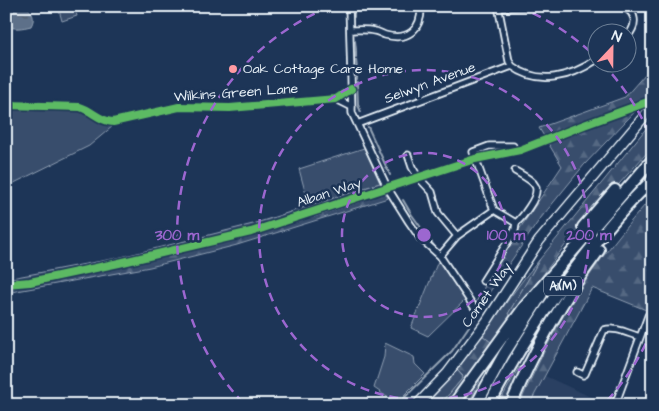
<svg xmlns="http://www.w3.org/2000/svg" width="659" height="411" viewBox="0 0 659 411" font-family="'Architects Daughter',sans-serif">
<defs>
<pattern id="forest-firs" width="22" height="20" patternUnits="userSpaceOnUse" patternTransform="scale(1.25)"><rect width="22" height="20" fill="#374d6c"/><path d="M5 1l3.5 6h-7zM16 11l3.5 6h-7z" fill="#546782"/></pattern>
<pattern id="garden-furrows" width="10" height="10" patternUnits="userSpaceOnUse" patternTransform="scale(1.25)"><rect width="10" height="10" fill="#374d6c"/><path d="M-1 1l2-2M0 10L10 0M9 11l2-2" fill="none" stroke="#546782"/></pattern>
<pattern id="water-ripples" width="26" height="14" patternUnits="userSpaceOnUse" patternTransform="scale(1.25)"><rect width="26" height="14" fill="#5d7089"/><path d="M2 4q2-2 4 0t4 0M15 11q2-2 4 0t4 0" fill="none" stroke="#505a66"/></pattern>
</defs>
<rect width="100%" height="100%" fill="#1d3557"/>
<filter id="ink" filterUnits="userSpaceOnUse"><feTurbulence type="fractalNoise" baseFrequency=".02" numOctaves="2"/><feDisplacementMap in="SourceGraphic" scale="10" xChannelSelector="R" yChannelSelector="G"/><feConvolveMatrix kernelMatrix="1 2 1 2 8 2 1 2 1" color-interpolation-filters="sRGB"/></filter>
<g filter="url(#ink)">
<path fill="#2a4162" d="M545,376L606,404V405H529Z"/>
<path fill="#374d6c" stroke="#909fb2" d="M58,6H74L77,16L62,21Z
M6,108L80,110L102,123L113,126L89,146L6,187Z
M364,148L380,183L309,206L299,169Z
M540,259L508,314L512,316L492,343L482,335C502,310 519,283 540,259Z
M438,261L465,300L428,336L411,328Z
M385,343L414,357L415,364L425,374L396,403L374,388L384,357Z
M457,370L463,377L461,380L440,405H425Z"/>
<path fill="url(#forest-firs)" stroke="#909fb2" d="M653,65V88L646,100L584,165L540,219L480,306L476,302L502,255L562,166L539,128L625,97Z
M653,120V146L569,240L512,316L508,314L540,259Z
M380,183L388,198L237,245L150,267L6,293V279L117,258L253,224Z
M653,196V299L646,310L592,288L529,405H519C536,368 553,330 576,296C598,261 625,227 653,196Z
M482,335L492,343L448,405H440L461,380L463,376L457,370Z
M519,367L523,370L507,405H498Z
M477,379L480,381L468,405H460Z"/>
<path fill="url(#garden-furrows)" stroke="#909fb2" d="M364,197L365,200L314,217L313,214Z"/>
<path fill="url(#water-ripples)" stroke="#95a4b5" d="M16,6H26C32,13 36,17 31,26C23,28 13,30 6,25V21L16,9Z"/>
<g fill="none" stroke-linecap="round" stroke-linejoin="round">
<path stroke="#95a4b5" stroke-width="2" d="M354,6V17
M355,41L356,50
M356,51V57
M356,60L357,69
M357,71V79
M357,82L358,105L361,112
M368,127L390,175
M403,200L412,215L435,247
M397,405L452,351L476,316"/>
<defs>
<path id="street" d="M349,6L352,113L387,187L409,222L420,238L440,256L474,307
M498,6L509,61L512,66
M618,6C638,10 638,25 626,38
M499,8L534,6
M350,30C358,30 366,29 374,31C378,31 381,34 385,35C408,41 422,30 421,6
M512,66C539,86 571,77 596,60
M336,99L352,107
M6,105L80,107C93,111 99,121 113,122L179,107L230,108L336,99L351,89
M357,124L512,66
M408,155L412,167L418,177L432,192L438,213L457,236
M494,210L473,152L489,146H513
M440,256L457,236L494,210L516,223C522,218 525,213 529,207C544,185 534,182 515,171
M483,281L515,230L516,223
M577,372L583,375L585,374L604,330C615,326 629,334 640,337
M615,405L648,316L653,308"/>
<path id="primary" d="M417,405L447,374L487,321L539,241L653,106"/>
<path id="highway" d="M583,227L615,190
M453,405L525,306L653,159
M476,405L504,354L542,294
M489,405C532,323 587,244 653,179
M511,405C534,350 563,298 599,250"/>
</defs>
<use href="#street" stroke="#e8f1f8" stroke-width="9"/>
<use href="#primary" stroke="#e8f1f8" stroke-width="12"/>
<use href="#highway" stroke="#e8f1f8" stroke-width="14"/>
<use href="#street" stroke="#1d3557" stroke-width="5.5"/>
<use href="#primary" stroke="#1d3557" stroke-width="9"/>
<use href="#highway" stroke="#1d3557" stroke-width="10"/>
<defs>
<path id="cycleway" d="M6,105L80,107C93,111 99,121 113,122L179,107L230,108L336,99L351,89
M6,284L30,282L119,263L251,232L475,159L520,150L584,125L653,100"/>
</defs>
<use href="#cycleway" stroke="#1d3557" stroke-width="11"/>
<use href="#cycleway" stroke="#5cba63" stroke-width="8"/>
</g>
</g>
<g fill="none" stroke="#9c67d0" stroke-width="2.5" stroke-dasharray="9 6">
<circle cx="424" cy="235" r="82"/>
<circle cx="424" cy="235" r="165"/>
<path d="M652 330A247 247 0 0 1 605 403M243 403A247 247 0 0 1 329 7M519 7A247 247 0 0 1 596 57M602 63A247 247 0 0 1 652 140"/>
</g>
<circle fill="#ff9aa2" stroke="#1d3557" stroke-width="2" cx="233" cy="69" r="5"/>
<g text-anchor="middle" dominant-baseline="central" stroke-width="5" stroke-linejoin="round" paint-order="stroke">
<rect fill="#1d3557" stroke="#abb9c8" stroke-width="1" x="544" y="276.5" width="38" height="19" rx="4"/>
<g font-size="12" font-weight="bold" fill="#e8f1f8">
<text x="563" y="286">A1(M)</text>
</g>
<g font-size="14" fill="#e8f1f8" stroke="#1d3557" text-anchor="start">
<text x="243" y="69">Oak Cottage Care Home</text>
</g>
<g font-size="14" fill="#e8f1f8" stroke="#1d3557">
<text transform="translate(430 83) rotate(-20)">Selwyn Avenue</text>
<text transform="translate(236 93) rotate(-4)">Wilkins Green Lane</text>
<text transform="translate(329 193) rotate(-18)">Alban Way</text>
<text transform="translate(487 295) rotate(-55)">Comet Way</text>
</g>
</g>
<circle cx="424" cy="235" r="8" fill="#9c67d0" stroke="#1d3557" stroke-width="2.5"/>
<g font-size="15" text-anchor="middle" font-weight="bold" fill="#9c67d0" stroke="#1d3557" stroke-width="5" stroke-linejoin="round" paint-order="stroke">
<text x="506" y="240">100 m</text>
<text x="589" y="240">200 m</text>
<text x="177" y="240">300 m</text>
</g>
<rect width="659" height="411" fill="none" stroke="#1d3557" stroke-width="25"/>
<rect x="12" y="12" width="634" height="386" fill="none" stroke="#e8f1f8" stroke-width="2" filter="url(#ink)"/>
<g transform="translate(612 48) rotate(22)"><circle r="24" fill="#1d3557" stroke="#6e8097"/>
<path d="M0-4L9 19L0 12L-9 19Z" fill="#ff9aa2"/>
<text y="-8" font-size="14" font-weight="bold" text-anchor="middle" fill="#e8f1f8">N</text>
</g>
</svg>
